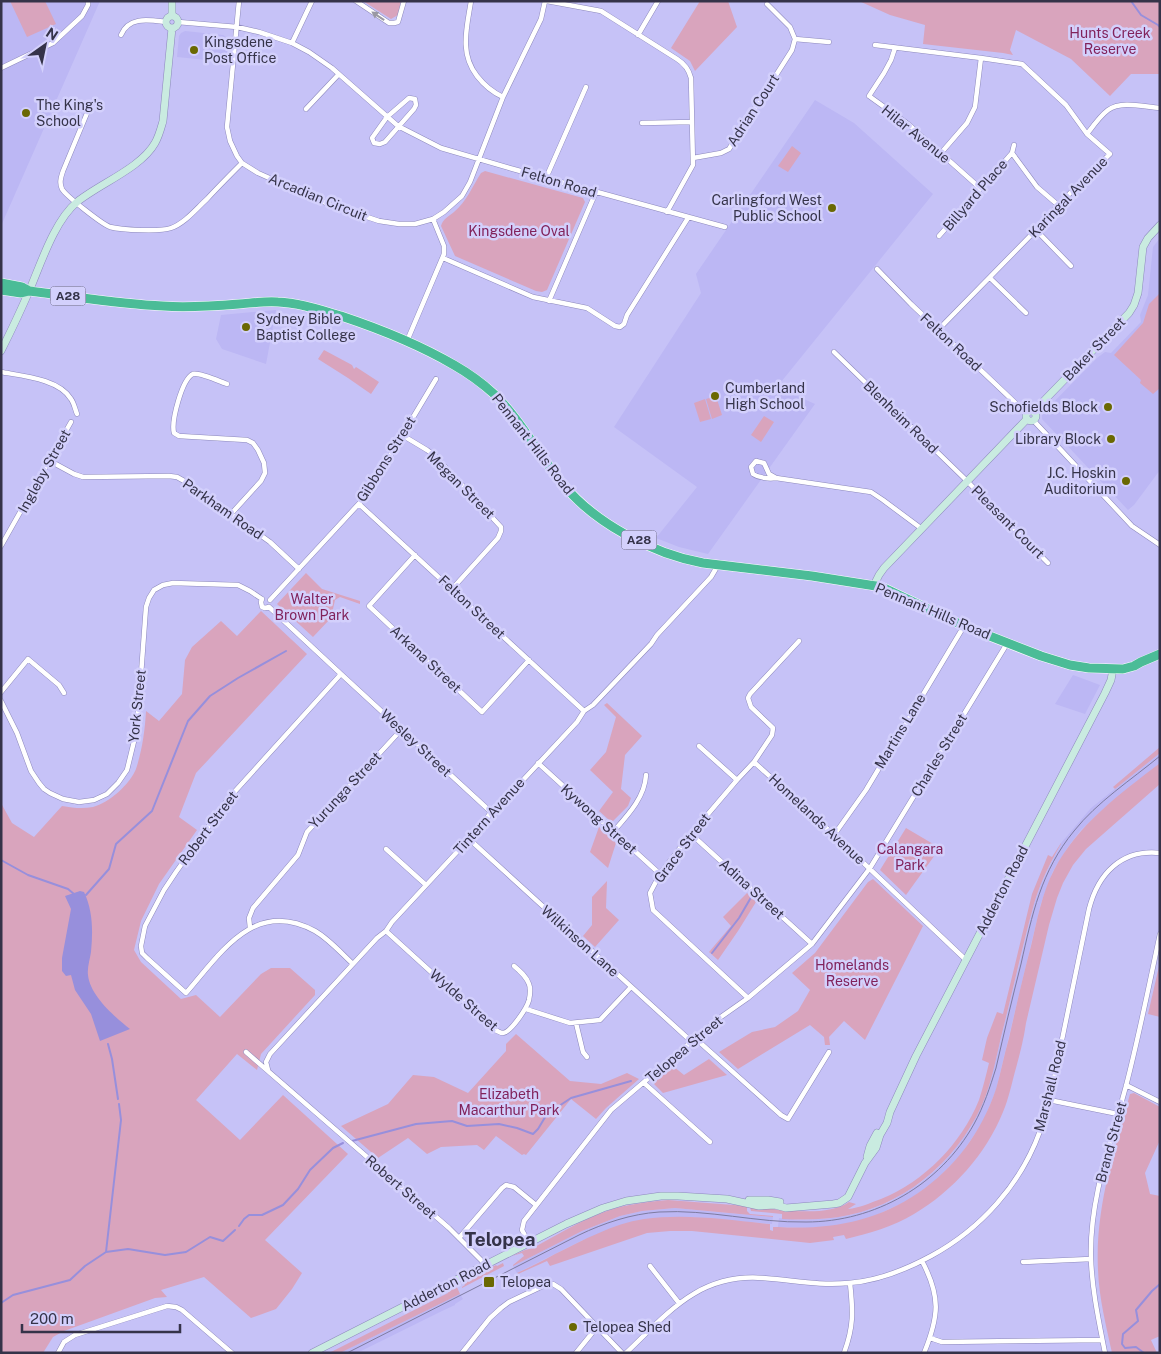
<svg xmlns="http://www.w3.org/2000/svg" width="1161" height="1354" viewBox="0 0 1161 1354" font-family="'Public Sans',sans-serif">
<rect width="100%" height="100%" fill="#c6c2f7"/>
<path fill="#bcb7f4" d="M1,1H100L1,226Z
M185,31L223,35L226,37L228,42L227,62L177,57L179,36L181,33Z
M815,100L854,123L933,194L777,387L815,404L708,554L679,547L656,538L697,487L614,427L701,293L696,274Z
M1160,238V470L1134,505L1128,510L1042,419V414L1097,358L1105,352L1111,353L1141,322L1140,315L1148,295L1153,247Z
M276,310L266,364L222,349L216,339L221,315Z
M1073,675L1100,685L1085,714L1055,704Z
M1160,753V763L1109,804L1080,831L1068,847L1053,871L1041,903L996,1090L983,1122L959,1157L933,1183L921,1191L907,1201L874,1216L854,1222L829,1227L810,1228L778,1227L779,1218L799,1220L826,1219L850,1215L872,1209L891,1201L919,1184L937,1169L952,1153L971,1127L986,1095L996,1059L1034,904L1041,884L1054,857L1061,844V843L1091,808Z
M675,1208L773,1217L772,1224L685,1217L583,1240L517,1273L513,1266L582,1231L620,1216L642,1211Z
M460,1294L463,1299L455,1304V1305L442,1311L357,1353H340Z"/>
<path fill="#d9a4bd" d="M10,1H45L56,24L27,37Z
M363,1H401L398,15L391,19Z
M700,1H728L737,27L695,71L690,61L671,48Z
M859,1H1160V74H1131L1110,96L1071,59L1016,30L1010,50L1013,55L1003,53L923,44L925,25L890,15Z
M792,146L801,153L788,172L778,166Z
M485,171L583,198L585,202L547,290L542,292L536,291L455,256L441,226C443,219 448,217 454,212C467,201 472,187 481,173Z
M1160,293V388L1153,394L1140,383L1141,380L1114,355L1143,323L1149,304Z
M324,350L352,365L354,369L356,367L379,382L371,394L348,378L318,359Z
M716,396L722,415L712,419L706,399Z
M705,399L711,419L700,422L694,403Z
M764,416L774,422L761,442L751,435Z
M306,573L322,589L360,601V604L340,597L335,600L331,618L313,637L277,604Z
M261,611L307,654L196,773L179,817L197,830L159,884L141,921L134,950L141,962L181,999L196,995L220,1017L261,974L271,968H290L315,990V995L261,1054L257,1070L237,1054L196,1100L240,1140L283,1095L348,1154L265,1240L302,1273L292,1289L276,1309L251,1318L204,1277L161,1290L167,1297L155,1298L64,1331L53,1337L43,1353H1V803L12,823L34,837L62,806C73,808 83,809 93,807C109,803 130,784 136,769C142,751 145,730 146,711L159,721L182,694L185,660L192,647L221,621L237,636Z
M607,703L642,736L625,755L621,789L631,798L628,806L613,821L609,820L599,811L613,792L590,770L606,752L616,717L604,705Z
M1160,747V753L1115,789L1113,787Z
M1160,763V784L1086,849L1073,865L1063,883L1057,898L1049,925L1026,1023C1024,1038 1020,1053 1016,1068C1012,1082 1009,1098 1003,1112C986,1154 953,1191 914,1214C893,1227 869,1233 846,1239L844,1235L833,1237L834,1240L810,1243L692,1231H670L647,1233L550,1266L547,1261L518,1274L517,1273C530,1267 543,1261 555,1254C584,1240 612,1224 644,1219C686,1213 729,1220 770,1224V1230L773,1231V1227H778C828,1230 876,1222 918,1193C955,1168 982,1131 996,1089C1001,1072 1004,1055 1009,1038C1016,1007 1023,976 1031,946C1037,920 1042,893 1054,870C1078,824 1120,794 1160,763Z
M599,827L616,843L608,868L590,852Z
M906,828L940,848L906,895L880,870Z
M1061,843V844C1050,863 1040,883 1034,904C1022,947 1013,990 1002,1033C997,1054 993,1075 986,1095C964,1154 911,1202 849,1215C827,1220 804,1220 782,1219V1214L751,1211L750,1207C778,1209 827,1218 849,1202L856,1204L848,1209C859,1208 870,1203 881,1199C925,1181 961,1144 979,1100C983,1088 986,1075 989,1063L982,1060L987,1038L997,1012L1003,1014L1032,894L1048,855L1052,857Z
M873,879L923,926L865,1040L844,1021L829,1037L830,1045H825L824,1037L810,1025L738,1069L719,1052L752,1032L775,1027L798,1011L810,990L792,973L815,953L868,882Z
M607,881L606,908L619,920L595,947L583,936L592,925V897Z
M747,893L756,902L738,931L718,960L709,952L731,926L723,917Z
M1160,962V1017L1148,1014Z
M516,1034L570,1081L601,1084L627,1073L639,1079L606,1108L596,1119L571,1099L526,1155L524,1154L522,1155L496,1136L484,1150L477,1145L441,1147L427,1154L408,1138L378,1158L341,1126L388,1104L413,1075L434,1077L468,1093L506,1051V1044Z
M709,1059L727,1075L663,1093L654,1084L657,1080L673,1066L684,1075Z
M1134,1093L1160,1107V1140L1145,1173L1150,1194L1160,1196V1336L1151,1340L1157,1353H1112C1106,1325 1099,1298 1098,1270C1095,1208 1114,1153 1130,1094Z
M668,1200L747,1206V1211L750,1214L773,1216V1217L675,1208L642,1211L620,1216L582,1231L513,1266V1265L524,1256L522,1253L512,1256L525,1250L533,1248C557,1235 581,1220 607,1211C627,1204 647,1202 668,1200Z
M503,1263L504,1266L462,1288V1287L465,1285L464,1283L468,1281L467,1280L496,1265L497,1266Z
M456,1285L460,1294L340,1353H329L448,1293L449,1290Z"/>
<path fill="#978fdc" d="M80,891L84,892C93,911 93,931 91,952C90,959 87,968 88,975C90,996 115,1017 130,1029L100,1041L91,1014L75,990L71,975L66,976L62,971V958L71,909L65,896Z"/>
<g fill="none" stroke-linecap="round" stroke-linejoin="round">
<path stroke="#978fdc" stroke-width="2" d="M1131,1L1141,15L1158,25L1160,27
M1,860L28,875L68,889L74,894
M86,895L109,869L116,844L152,811L188,721L210,696L238,678L286,651
M712,953L739,918L753,894
M108,1044L112,1059L118,1099
M352,1141L416,1124L452,1121L467,1126L499,1124L517,1128L533,1134L538,1129L547,1114L571,1098L631,1081
M239,1226L244,1219L249,1215H262L283,1205L298,1189L310,1170L333,1148L343,1143
M106,1252L121,1120L119,1104
M1,1303L13,1295L70,1280L85,1266L106,1252L128,1249L165,1255L186,1252L210,1237L223,1241L235,1230
M1144,1353L1136,1347L1125,1348L1122,1344L1123,1334L1138,1321L1136,1310L1152,1291L1160,1284"/>
<defs>
<path id="street" d="M239,1L227,127L230,141L237,156L242,163L258,173L328,204L379,221L399,224H415L433,219L444,212L462,196L470,182L503,97L541,19L545,1
M356,1L389,23H394L398,22L404,1
M471,1C467,27 459,53 477,76C484,85 492,92 503,97
M547,1L601,11L677,59C685,64 689,70 691,78L693,165L667,212
M178,22L237,27L259,32L292,43L309,52L332,68L398,126L441,148L513,169L725,227
M121,35C129,16 149,20 166,22
M638,35L658,1
M795,39L829,42
M292,43L312,1
M875,45L981,58L1022,64L1066,105L1087,134L1110,154L1058,205L1036,230L938,330
M895,48L891,60L884,73L869,96L908,124L980,188
M1,68L53,43L82,16L88,5V1
M409,98L415,99L416,105L414,109L385,142L380,144L374,143L372,138L387,117Z
M90,106L63,171C61,177 59,183 62,189C66,196 102,224 110,227C122,230 160,232 171,228C185,223 196,209 207,199C218,187 230,175 242,163
M306,109L338,75
M642,123L692,122
M1087,134C1093,126 1100,116 1108,110C1122,100 1144,107 1160,108
M941,153L967,123L975,107L981,58
M1012,153L1037,187L1058,205
M693,158L721,153L729,149L792,50L795,39L790,27L767,4
M546,178L586,87
M1036,230L1071,266
M939,236L1012,153L1014,145
M443,258L533,297L587,308L615,326L620,327L624,324L627,315L688,218
M877,269L911,304L1026,413
M990,278L1026,313
M549,301L596,192
M407,341L444,254V246L433,219
M834,352L964,478L1048,563
M1,372C23,376 59,379 71,399C74,403 75,409 77,414
M227,384C221,382 199,372 193,374C182,379 171,421 174,433L179,436L247,440L253,443L258,450L264,463L265,473L261,481L231,514
M1033,420L1132,526L1160,545
M402,435L427,450L435,456L501,527V531L498,538L452,589
M50,461L74,474L83,477L169,476L177,477L186,482L270,542L299,569
M756,461L764,463L769,474L776,478C769,479 759,478 753,474L751,467Z
M776,478L871,492L883,500L922,529
M359,504L584,711
M1,546L71,422
M415,555L369,606L482,712L529,660
M262,599L261,602L262,607L265,608L269,607
M270,600L366,496L436,379
M269,607L341,674L491,812
M341,674L228,799L176,872L164,890L145,926L141,946L142,953L147,958L186,993C221,953 254,898 315,931C329,939 341,953 353,964
M1,692L28,659L59,685L64,693
M1,701L17,733L31,771L39,783L44,789L50,793L63,799L79,802L94,800L107,794L118,783L127,770L137,729L146,607L149,598L154,590L163,585L173,583L238,585L250,591L262,599
M699,746L737,780
M754,762L834,835L966,960
M538,763L660,874
M613,832C628,815 645,797 646,775
M691,834L812,944
M834,835L866,790L964,626
M469,839L692,1042
M386,849L426,885
M250,928L249,918L253,908L298,855L307,832L401,730
M386,931L495,1030C498,1031 500,1033 503,1033C511,1032 527,1008 529,1000C530,995 531,989 529,984C526,976 520,971 514,966
M748,998L653,910L650,893L660,874L691,834L737,780L754,762L772,735L773,728L751,707L748,698L750,694L799,641
M526,1009L570,1023L600,1020L631,987
M576,1023L583,1052L587,1057
M696,1039L781,1115L788,1119L829,1052
M246,1052L449,1228L486,1265
M268,1070L266,1062L270,1054L377,938L386,931L392,922L482,825L491,812L499,806L577,722L584,711L593,705L651,644L657,635L711,577L718,565
M644,1083L710,1142
M1126,1085L1160,1102
M1049,1100L1118,1114
M459,1238L502,1188L506,1185L514,1187L536,1205
M529,1243L522,1230L524,1221L611,1110L718,1019L748,998L812,944L870,868L1008,642
M922,1261C941,1297 939,1316 924,1353
M1023,1262L1091,1259
M650,1266L679,1303
M930,1338L942,1342L1102,1340
M58,1353L64,1342L75,1335L167,1306L176,1307L182,1310L232,1353
M462,1353L490,1318L501,1308L509,1302L545,1285L553,1284L561,1289L622,1353
M576,1353L597,1327
M626,1353C668,1313 699,1273 763,1278C793,1280 819,1286 849,1283C877,1281 907,1269 931,1256C981,1229 1021,1184 1040,1131C1051,1100 1056,1067 1063,1035C1072,993 1080,951 1089,909C1098,874 1121,849 1160,853
M844,1353C854,1326 853,1311 850,1283
M1105,1353C1099,1322 1092,1290 1091,1259C1089,1200 1111,1142 1126,1086C1139,1036 1149,985 1160,934"/>
<path id="secondary" d="M166 22a6 6 0 1 1 12 0a6 6 0 1 1-12 0Z
M172,16V1
M1,351C11,331 21,310 30,289C41,263 55,220 77,202C99,184 141,168 155,143C159,136 161,128 163,121L172,28
M1026 416a5 5 0 1 1 10 0a5 5 0 1 1-10 0Z
M1034,411L1129,313L1134,305L1138,293L1143,247L1148,238L1160,225
M874,585L879,575L884,568L1027,419
M867,1157L870,1146L877,1133
M749,1200H768L780,1202
M312,1353L566,1224L603,1208L626,1201L661,1196H678L727,1199L759,1206L775,1205L786,1208L833,1204L839,1203L848,1197L865,1163L876,1148L880,1135L887,1123L890,1112L916,1056L1105,693L1111,680L1113,669"/>
<path id="highway" d="M1,283L22,287L29,291C73,296 118,304 163,306C188,308 214,306 239,304C252,303 265,301 278,302C300,303 320,310 341,316C380,329 418,344 454,365C468,373 482,383 494,394C520,419 539,455 562,483C594,523 653,554 703,563L812,576L882,587L964,626L1041,656L1070,665L1089,668L1123,669L1134,666L1141,662L1160,654
M1,290L21,293L29,291"/>
</defs>
<use href="#street" stroke="#8d89bc" stroke-width="5.5"/>
<use href="#secondary" stroke="#8d89bc" stroke-width="8"/>
<use href="#highway" stroke="#fff" stroke-width="10"/>
<use href="#street" stroke="#fff" stroke-width="4.5"/>
<use href="#secondary" stroke="#c9ebe0" stroke-width="7"/>
<use href="#highway" stroke="#4bbc97" stroke-width="9"/>
<path stroke="#7e7ba1" stroke-width="1" d="M347,1353L579,1235C604,1223 631,1214 659,1212C708,1209 757,1223 806,1222C875,1222 940,1185 974,1124C984,1106 990,1087 996,1068C1004,1033 1012,999 1021,964C1032,915 1041,871 1074,831C1097,802 1131,780 1160,756"/>
</g>
<defs><path id="oneway-solid" d="M-6-.8H1V-3.2L6.5 0L1 3.2V.8H-6Z" transform="scale(1.25)"/></defs>
<use fill="#9a99a4" href="#oneway-solid" transform="translate(378 16) rotate(-146)"/>
<g fill="#6a6802" stroke="#d3d0fc" stroke-width="2">
<circle cx="194" cy="50" r="5"/>
<circle cx="26" cy="113" r="5"/>
<circle cx="832" cy="208" r="5"/>
<circle cx="246" cy="327" r="5"/>
<circle cx="715" cy="396" r="5"/>
<circle cx="1108" cy="407" r="5"/>
<circle cx="1111" cy="439" r="5"/>
<circle cx="1126" cy="481" r="5"/>
<rect x="483" y="1276" width="12" height="12" rx="2.5"/>
<circle cx="573" cy="1327" r="5"/>
</g>
<g text-anchor="middle" dominant-baseline="central" stroke-width="5" stroke-linejoin="round" paint-order="stroke">
<g fill="#d3d0fc" stroke="#64627f" stroke-width="1">
<rect x="50.5" y="286.5" width="35" height="19" rx="4"/>
<rect x="621.5" y="530.5" width="35" height="19" rx="4"/>
</g>
<g font-size="12" font-weight="bold" fill="#353349">
<text x="68" y="296">A28</text>
<text x="639" y="540">A28</text>
</g>
<g font-size="14" fill="#81225b" stroke="#d3d0fc">
<text x="1110" y="33">Hunts Creek<tspan x="1110" dy="16">Reserve</tspan></text>
<text x="519" y="231">Kingsdene Oval</text>
<text x="312" y="599">Walter<tspan x="312" dy="16">Brown Park</tspan></text>
<text x="910" y="849">Calangara<tspan x="910" dy="16">Park</tspan></text>
<text x="852" y="965">Homelands<tspan x="852" dy="16">Reserve</tspan></text>
<text x="509" y="1094">Elizabeth<tspan x="509" dy="16">Macarthur Park</tspan></text>
</g>
<g font-size="14" fill="#353349" stroke="#d3d0fc" text-anchor="start">
<text x="204" y="42">Kingsdene<tspan x="204" dy="16">Post Office</tspan></text>
<text x="36" y="105">The King's<tspan x="36" dy="16">School</tspan></text>
<text x="822" y="200" text-anchor="end">Carlingford West<tspan x="822" dy="16">Public School</tspan></text>
<text x="256" y="319">Sydney Bible<tspan x="256" dy="16">Baptist College</tspan></text>
<text x="725" y="388">Cumberland<tspan x="725" dy="16">High School</tspan></text>
<text x="1098" y="407" text-anchor="end">Schofields Block</text>
<text x="1101" y="439" text-anchor="end">Library Block</text>
<text x="1116" y="473" text-anchor="end">J.C. Hoskin<tspan x="1116" dy="16">Auditorium</tspan></text>
<text x="500" y="1282">Telopea</text>
<text x="583" y="1327">Telopea Shed</text>
</g>
<g font-size="14" fill="#353349" stroke="#d3d0fc">
<text transform="translate(753 110) rotate(-57)">Adrian Court</text>
<text transform="translate(916 134) rotate(39)">Hilar Avenue</text>
<text transform="translate(559 182) rotate(16)">Felton Road</text>
<text transform="translate(975 195) rotate(-49)">Billyard Place</text>
<text transform="translate(318 197) rotate(22)">Arcadian Circuit</text>
<text transform="translate(1068 197) rotate(-46)">Karingal Avenue</text>
<text transform="translate(951 342) rotate(43)">Felton Road</text>
<text transform="translate(1094 349) rotate(-46)">Baker Street</text>
<text transform="translate(901 417) rotate(44)">Blenheim Road</text>
<text transform="translate(533 444) rotate(52)">Pennant Hills Road</text>
<text transform="translate(386 459) rotate(-58)">Gibbons Street</text>
<text transform="translate(44 471) rotate(-61)">Ingleby Street</text>
<text transform="translate(461 485) rotate(45)">Megan Street</text>
<text transform="translate(223 509) rotate(35)">Parkham Road</text>
<text transform="translate(1008 522) rotate(45)">Pleasant Court</text>
<text transform="translate(472 607) rotate(43)">Felton Street</text>
<text transform="translate(933 611) rotate(23)">Pennant Hills Road</text>
<text transform="translate(426 659) rotate(43)">Arkana Street</text>
<text transform="translate(137 706) rotate(-84)">York Street</text>
<text transform="translate(900 731) rotate(-59)">Martins Lane</text>
<text transform="translate(416 743) rotate(43)">Wesley Street</text>
<text transform="translate(939 755) rotate(-59)">Charles Street</text>
<text transform="translate(345 790) rotate(-47)">Yurunga Street</text>
<text transform="translate(489 816) rotate(-48)">Tintern Avenue</text>
<text transform="translate(599 819) rotate(42)">Kywong Street</text>
<text transform="translate(817 819) rotate(43)">Homelands Avenue</text>
<text transform="translate(208 828) rotate(-53)">Robert Street</text>
<text transform="translate(682 848) rotate(-53)">Grace Street</text>
<text transform="translate(752 889) rotate(42)">Adina Street</text>
<text transform="translate(1002 890) rotate(-63)">Adderton Road</text>
<text transform="translate(580 941) rotate(42)">Wilkinson Lane</text>
<text transform="translate(464 1000) rotate(41)">Wylde Street</text>
<text transform="translate(684 1049) rotate(-40)">Telopea Street</text>
<text transform="translate(1050 1086) rotate(-76)">Marshall Road</text>
<text transform="translate(1111 1142) rotate(-75)">Brand Street</text>
<text transform="translate(401 1187) rotate(41)">Robert Street</text>
<text transform="translate(446 1285) rotate(-27)">Adderton Road</text>
</g>
<g font-size="19" font-weight="bold" fill="#353349" stroke="#d3d0fc">
<text x="500" y="1239">Telopea</text>
</g>
</g>
<rect width="1161" height="1354" fill="none" stroke="#353349" stroke-width="5"/>
<g transform="translate(45 45) rotate(33)" stroke="#d3d0fc" stroke-width="4" paint-order="stroke">
<path d="M0-4L9 19L0 12L-9 19Z" fill="#353349"/>
<text y="-8" font-size="14" font-weight="bold" text-anchor="middle" fill="#353349">N</text>
</g>
<path d="M22 1324v8h158v-8" fill="none" stroke="#353349" stroke-width="2.5"/>
<text x="30" y="1324" font-size="15" fill="#353349" stroke="#d3d0fc" stroke-width="4" paint-order="stroke">200 m</text>
</svg>
